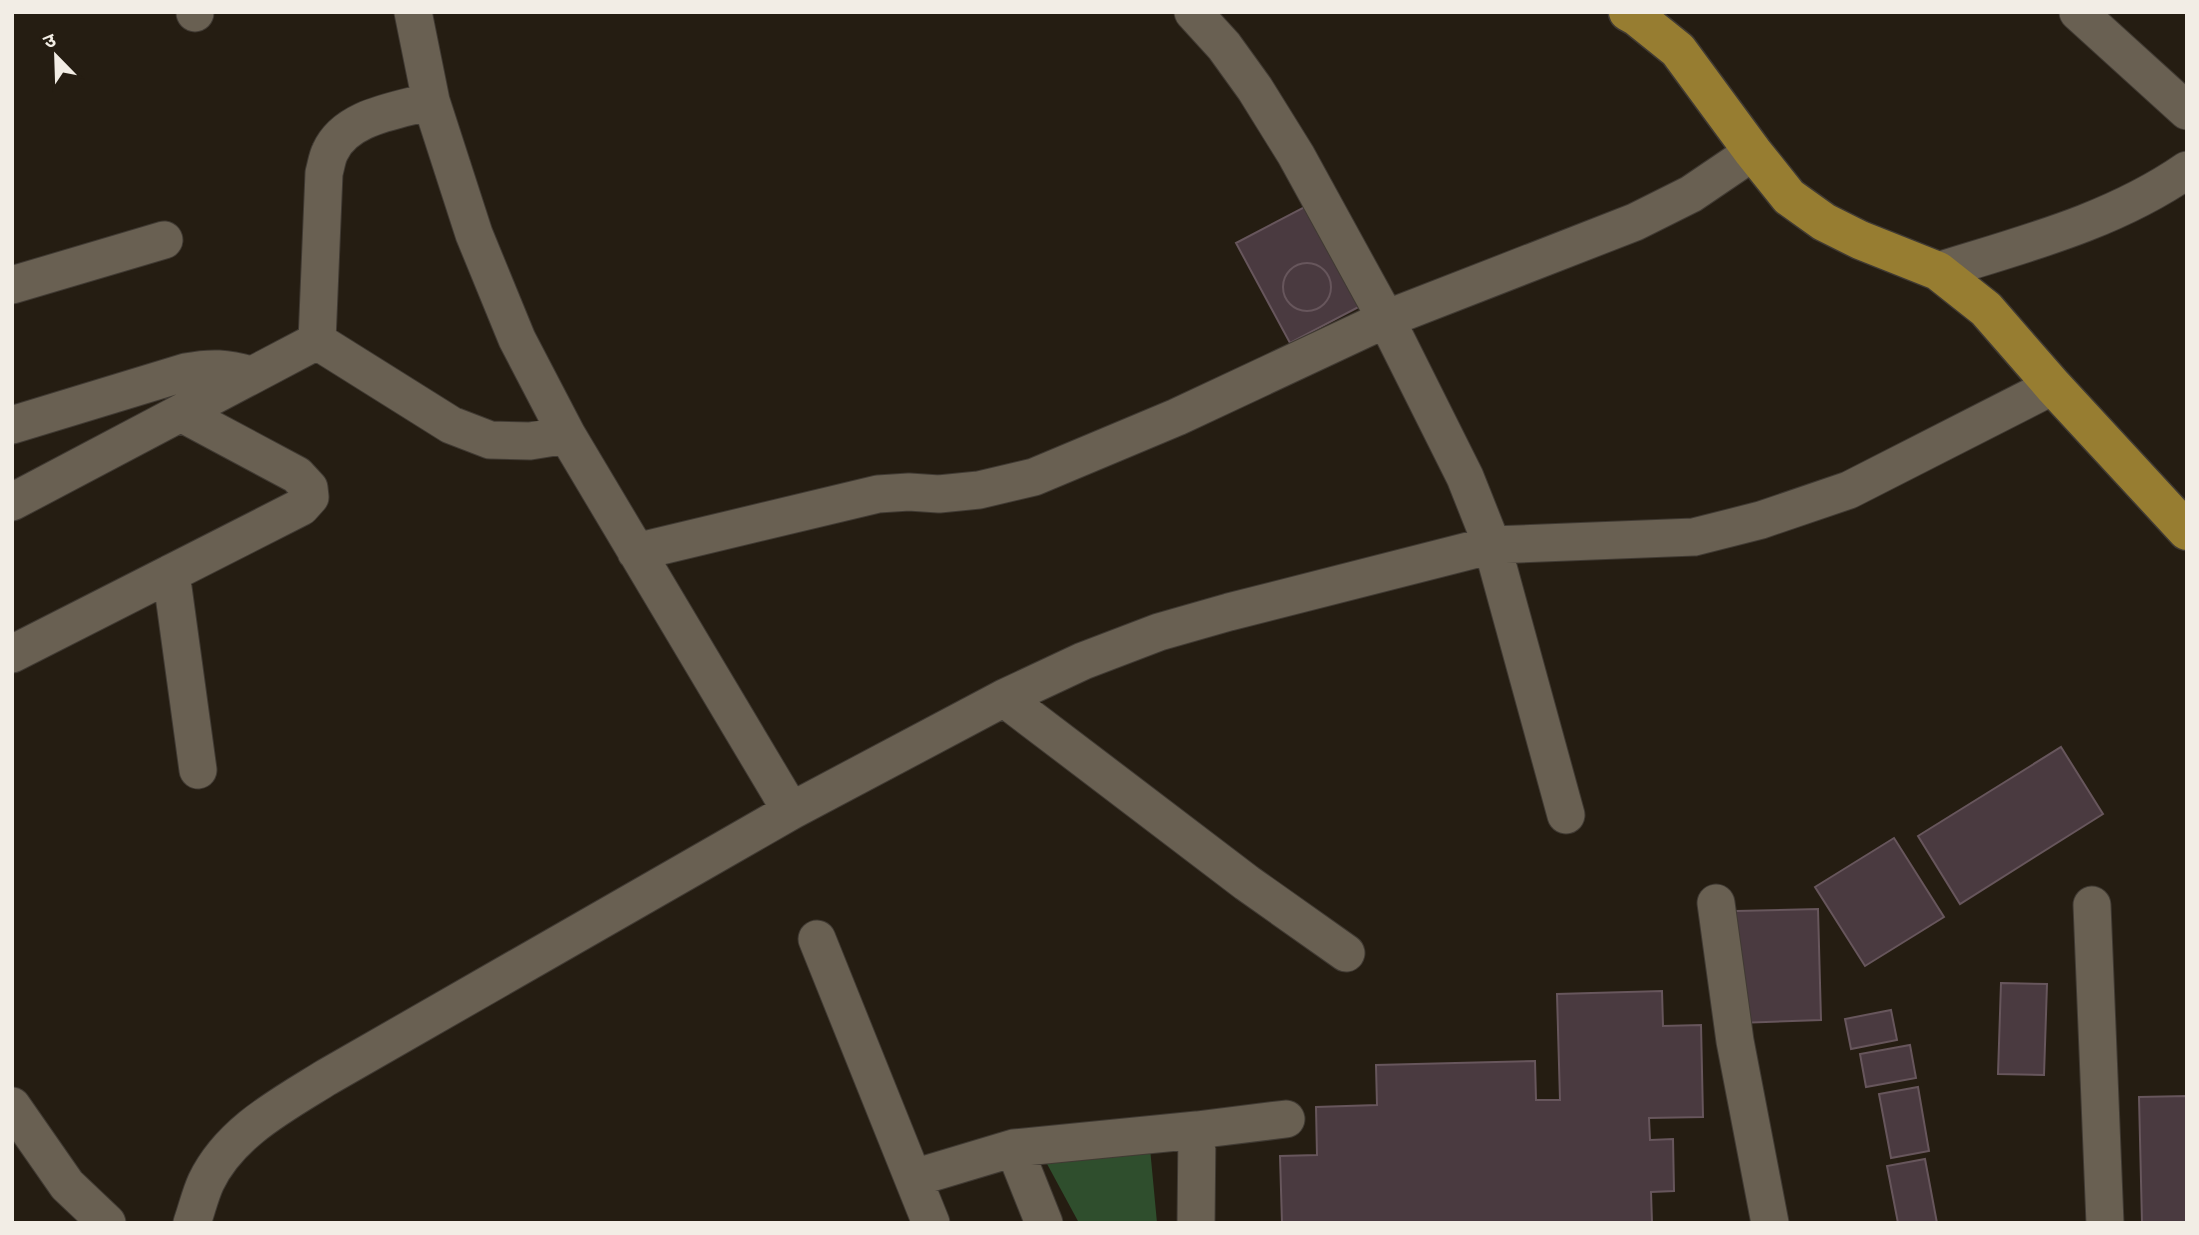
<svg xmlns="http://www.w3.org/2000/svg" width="2199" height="1235" viewBox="0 0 2199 1235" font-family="Merriweather,'Noto Sans Devanagari',serif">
<rect width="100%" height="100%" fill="#251d12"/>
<path fill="#2f4e2d" d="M1150,1148L1157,1223H1079L1046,1162Z"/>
<path fill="#4a3a40" stroke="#67565c" stroke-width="2" d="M1316,201L1370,301L1290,343L1236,243Z
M1283 287a24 24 0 1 1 48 0a24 24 0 1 1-48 0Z
M2061,747L2103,814L1960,904L1918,836Z
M1894,838L1944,917L1865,966L1815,887Z
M1818,909L1821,1020L1738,1023L1736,911Z
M2001,983L2047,984L2044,1075L1998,1074Z
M1662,991L1663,1026L1701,1025L1703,1117L1649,1118L1650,1140L1673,1139L1674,1191L1651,1192L1652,1223H1282L1280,1156L1317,1155L1316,1107L1377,1105L1376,1065L1535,1061L1536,1100H1560L1557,994Z
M1891,1010L1897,1040L1851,1049L1845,1019Z
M1910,1045L1916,1078L1866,1087L1860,1054Z
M1918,1087L1929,1151L1891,1158L1879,1094Z
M2187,1096V1223H2142L2139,1097Z
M1925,1159L1937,1223H1898L1887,1166Z"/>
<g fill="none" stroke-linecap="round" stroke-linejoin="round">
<defs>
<path id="minor" d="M413,12L431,101L474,234L517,339L567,435L791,811
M1193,12L1224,46L1255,89L1296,155L1386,319L1465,477L1492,545L1566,815
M2078,12L2187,111
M195,13V12
M431,101C397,111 346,116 330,152C327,158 326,166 324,173L317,341L451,425L490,440L530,441L567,435
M1938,271C2024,244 2112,222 2187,170
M12,285L164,240
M12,425L186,372C212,367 226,368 251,375
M12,502L317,341
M636,552L878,494L909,492L939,494L979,490L1034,477L1177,417L1386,319L1635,222L1691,194L1753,152
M171,573L198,770
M12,654L301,507L310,497L309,488L297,475L181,413
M1004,698L1247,883L1346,953
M1716,903L1735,1041L1770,1223
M2092,905L2105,1223
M817,939L931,1223
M12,1106L67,1185L107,1223
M1197,1130L1286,1119
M1014,1148L1044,1223
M914,1178L1014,1148L1197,1130L1196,1223
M192,1223C197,1209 200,1195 206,1182C230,1132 282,1105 327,1077L791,811L1004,698L1083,661L1159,632L1229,612L1492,545L1694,537L1761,520L1849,490L2053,386"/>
<path id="major" d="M1628,12L1637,17L1678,50L1753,152L1789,197L1824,222L1860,240L1938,271L1986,309L2053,386L2187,531"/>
</defs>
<use href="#minor" stroke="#403a33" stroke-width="39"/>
<use href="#major" stroke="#403a33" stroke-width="41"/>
<use href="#minor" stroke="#696052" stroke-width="37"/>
<use href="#major" stroke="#977d31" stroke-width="38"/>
</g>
<rect width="2199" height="1235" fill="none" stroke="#f2ede5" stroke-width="28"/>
<g transform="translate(56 56) rotate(337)" stroke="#251d12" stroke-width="5" paint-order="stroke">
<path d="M0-5L12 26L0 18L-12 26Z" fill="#f2ede5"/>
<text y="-10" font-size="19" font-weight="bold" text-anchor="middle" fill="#f2ede5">उ</text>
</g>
</svg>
